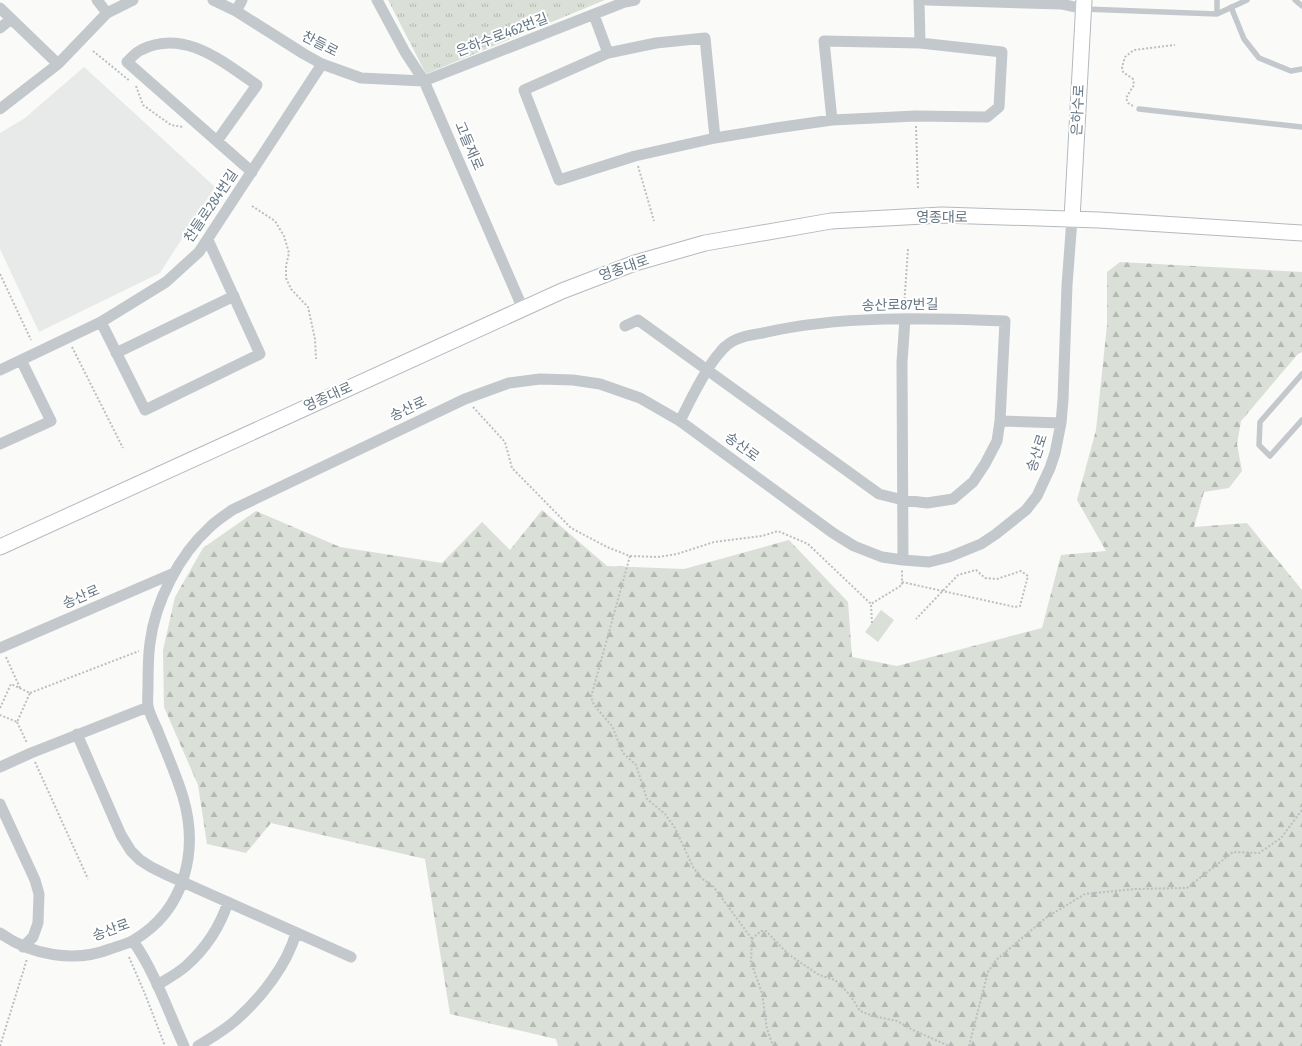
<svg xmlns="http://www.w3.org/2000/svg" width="1302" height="1046" viewBox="0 0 1302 1046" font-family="'Fira Sans Condensed','Noto Sans KR',sans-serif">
<defs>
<pattern id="grass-tufts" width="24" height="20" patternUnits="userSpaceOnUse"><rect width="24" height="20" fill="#dadfd7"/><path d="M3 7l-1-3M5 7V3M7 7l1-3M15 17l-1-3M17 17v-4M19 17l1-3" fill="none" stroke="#b4b9b4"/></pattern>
<pattern id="forest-firs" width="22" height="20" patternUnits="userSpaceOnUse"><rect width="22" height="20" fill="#dadfd7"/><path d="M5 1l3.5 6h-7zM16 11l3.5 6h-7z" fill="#b4b9b4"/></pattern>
</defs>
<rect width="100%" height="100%" fill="#fafaf8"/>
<path fill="#e8e9e9" d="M84,67L215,187L160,273L39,332L0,249V133L25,118Z"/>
<path fill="url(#grass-tufts)" d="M388,0H605L426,74Z"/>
<path fill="url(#forest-firs)" d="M1120,262L1302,272V352L1297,355L1241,421L1237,444L1242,471L1229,488L1204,492L1194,527L1247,523L1302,590V1046H558L556,1039L450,1014L425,859L271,823L246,853L207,844L198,785L164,707L163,650L175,597L203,548L256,511L340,547L442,563L482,522L510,550L542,510L607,566L684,569L789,540L848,602L852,657L897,666L1042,628L1061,555L1106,551L1077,500L1096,430L1107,325V272Z"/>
<path fill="#dadfd7" d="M881,610L894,620L878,642L865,632Z"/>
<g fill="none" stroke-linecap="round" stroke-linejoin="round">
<defs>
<path id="secondary" d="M1072,219L1084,0
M0,547L562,291L635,263L705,243L831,221L942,215L1099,220L1302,233"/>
</defs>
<use href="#secondary" stroke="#b3babf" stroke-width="17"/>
<path stroke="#bbbfc2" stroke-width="2" stroke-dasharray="2 2" stroke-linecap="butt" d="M93,51L130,81
M136,86L143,105L171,125L184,127
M1133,106L1128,103L1126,98L1134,85L1133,79L1123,72L1122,67L1125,57L1134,50L1175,45
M916,126L918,189
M638,166L654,221
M252,206L275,221L284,236L289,253L286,266V278L291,289L308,307L315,339L316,359
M0,274L31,340
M904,307L908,249
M72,347L123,448
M473,407L505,442L512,468L571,528L607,547L630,556L658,557L677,554L714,542L762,536L778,531L808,544L871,604
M630,556L591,697L594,705L612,726L623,753L636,765L647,799L665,814L675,828L693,867L701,878L713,886L752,939L751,962L762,993L767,1029L773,1046
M902,582L1015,607L1020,606L1028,576L1021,571L997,579L985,578L976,570L958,575L916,619
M872,623L871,604L902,585V570
M6,657L20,688
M30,693L139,651
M0,708L11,684L30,693L17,722L0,715
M17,722L27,743
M35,762L88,879
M752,939L761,931H766L788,954L819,975L835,980L850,995L860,1011L873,1016L897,1021L913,1030L949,1046
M129,957L145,994L165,1046
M0,1046L27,959
M969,1046L988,972L996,960L1047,917L1085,894L1135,889L1187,888L1233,852L1259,853L1281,838L1302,810"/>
<path stroke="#c3c8cc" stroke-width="5.5" d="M1295,0L1302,6
M1231,7L1244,39L1259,58L1291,71L1302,69
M1084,9L1217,14L1247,0
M1217,14V0
M1139,109L1302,127
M1302,374L1260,422L1259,445L1270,456L1302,420"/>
<path stroke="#c3c8cc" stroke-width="11" d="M97,0L107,13
M213,0L236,11L304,54L322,64L361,78L424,81L625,2L635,0
M377,0L405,52L424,81L523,309
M927,0L1061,4L1084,9
M0,8L58,64
M236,11L242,0
M594,15L608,53L656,43L705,38L715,138
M0,28L11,19
M608,53L524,90L559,180L635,156L715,138L776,128L832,120L916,116L987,117L999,107L1002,52L920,43
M0,109L58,64L107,13L133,0
M832,120L824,41L920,43L919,0
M217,141L257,85C223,62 184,28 141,50C136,52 131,58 127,62L252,172
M101,322L145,410L260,354L208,240
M625,326L638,320L879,494L903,500L927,503L953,499L973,482L985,464L997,441L1000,421
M116,353L234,296
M0,370L101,322L166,282L199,252L322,64
M680,421C691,399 701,377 716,357C719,354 722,349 726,346C736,337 750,335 763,333C839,315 927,318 1005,321L1000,421L1061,423
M0,444L51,421L21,360
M903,560L902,362L905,319
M0,648L174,573
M77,734L121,835L131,851L140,860L151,867L167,875L351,957
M0,767L31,753L148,707
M0,804L35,880L39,894L38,923L33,937L23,947
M0,933C31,955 74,963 110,949C118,946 127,944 134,940C185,910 199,851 183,797C176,774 166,752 157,729C154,722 149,713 148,706C147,700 148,693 148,687C148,672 148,657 150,643C155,602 179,555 210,527C216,521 224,516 232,510L465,399L509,383L540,379L573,380L600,384L640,398L680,421L833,533L854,546L882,557L903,560L929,562L949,557L981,544L996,534L1026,510L1037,496L1050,468L1055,453L1061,423L1063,400L1067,285L1072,219
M133,941C155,972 168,1011 184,1046
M157,985C167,979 177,974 186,966C205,949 220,927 228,902
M198,1046C211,1038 225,1030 236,1020C261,998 287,965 296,933"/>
<use href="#secondary" stroke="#fff" stroke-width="15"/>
</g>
<g text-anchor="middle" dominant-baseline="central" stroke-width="4" stroke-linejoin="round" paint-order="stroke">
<g font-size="14" fill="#657683" stroke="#fff">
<text transform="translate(502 35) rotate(-21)">은하수로462번길</text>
<text transform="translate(320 44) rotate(27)">찬들로</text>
<text transform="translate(1078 110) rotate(-87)">은하수로</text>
<text transform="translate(469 146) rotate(67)">고들재로</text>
<text transform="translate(211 206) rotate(-56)">찬들로284번길</text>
<text x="942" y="217">영종대로</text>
<text transform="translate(624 268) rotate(-19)">영종대로</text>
<text transform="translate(900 305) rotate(-1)">송산로87번길</text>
<text transform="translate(328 397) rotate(-24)">영종대로</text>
<text transform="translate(408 409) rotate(-25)">송산로</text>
<text transform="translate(742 447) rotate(36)">송산로</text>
<text transform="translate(1037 453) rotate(-72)">송산로</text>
<text transform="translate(81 597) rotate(-23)">송산로</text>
<text transform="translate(111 930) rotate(-20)">송산로</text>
</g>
</g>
</svg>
